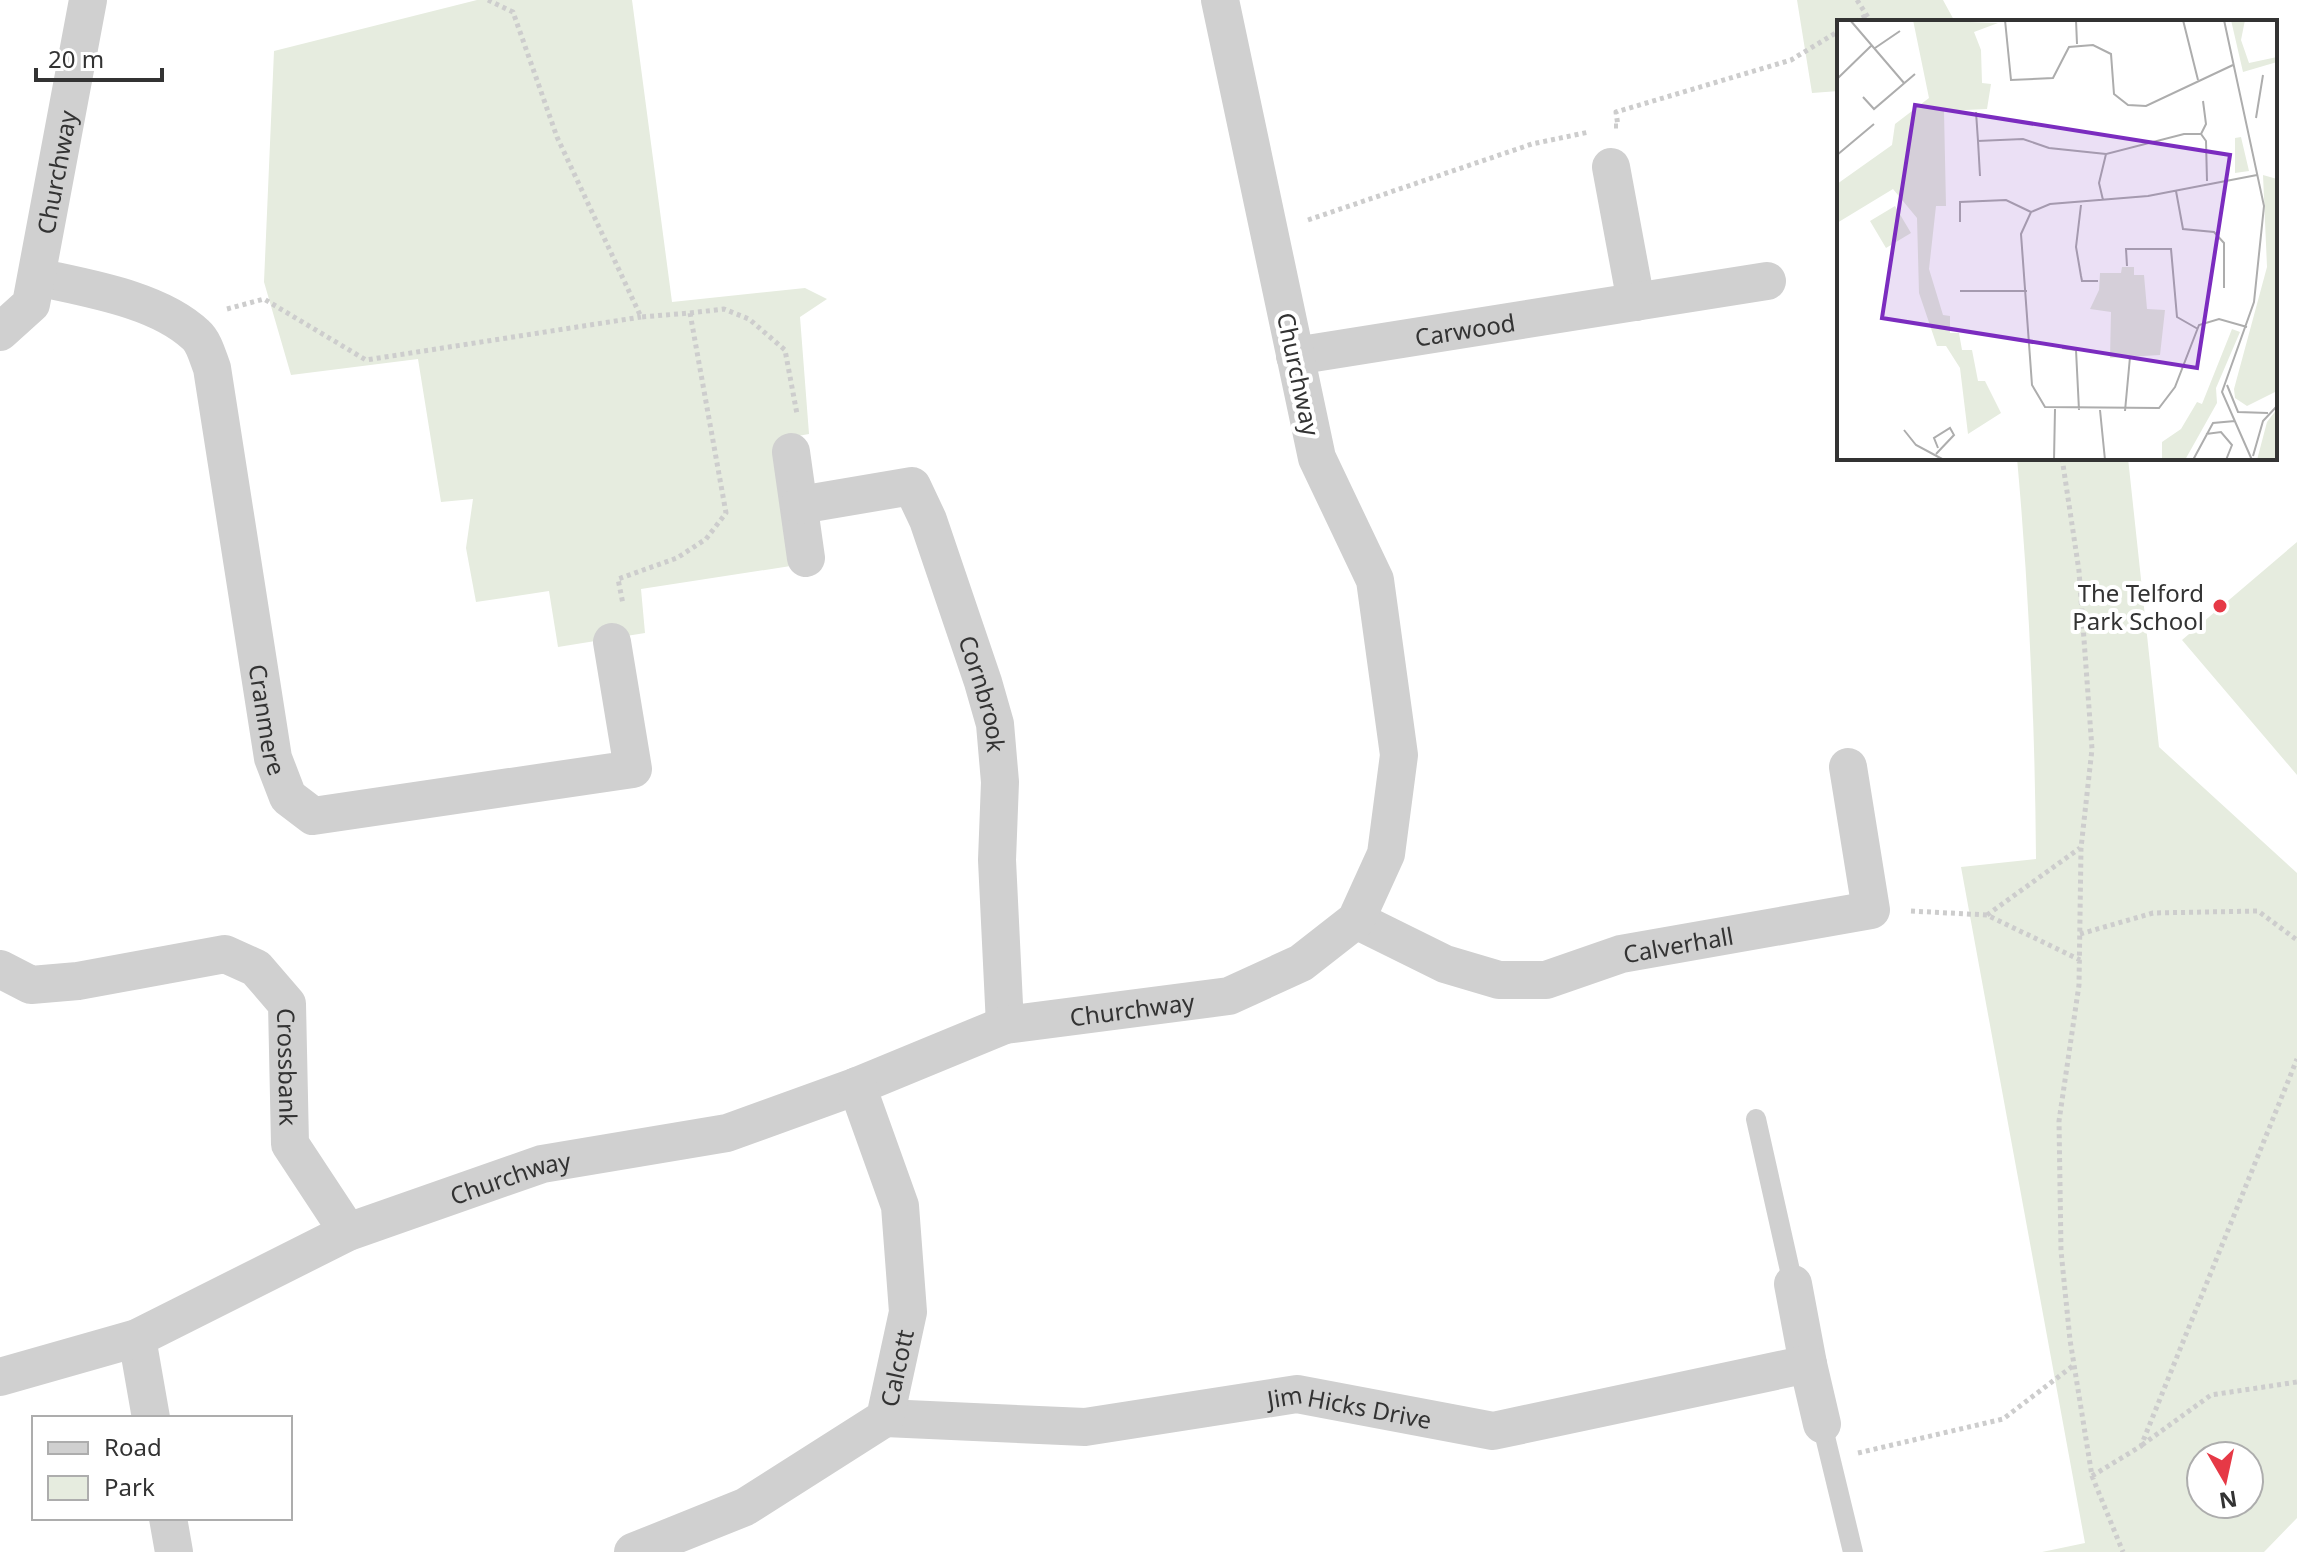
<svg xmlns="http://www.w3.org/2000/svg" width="2297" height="1552" viewBox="0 0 2297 1552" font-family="'Noto Sans',sans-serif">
<rect width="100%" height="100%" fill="#fff"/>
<path fill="#e6ecdf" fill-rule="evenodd" d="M477,0H632L672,302L805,288L827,299L800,317L809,434L781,439L797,565L641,589L645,633L558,647L549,591L476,602L466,548L473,499L441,502L418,359L291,375L264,282L274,51Z
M1797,0H1943L1955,22H1839V91L1812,93Z
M2017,458H2128L2159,747L2297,873V1518L2264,1552H2042L2085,1543L1961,867L2036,859C2035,725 2029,591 2017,458ZM2201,1456H2249V1504H2201Z
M2297,542V775L2182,640Z"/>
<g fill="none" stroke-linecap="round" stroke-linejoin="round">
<path stroke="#cdcdcd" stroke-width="5" stroke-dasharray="4 4" stroke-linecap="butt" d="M488,0L513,12L557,137L641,317L690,313L726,513L706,539L677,558L618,579L623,604
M1857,0L1871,22
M1855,22L1867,15
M1614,126H1618L1616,112L1791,60L1839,31
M1308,220L1532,144L1589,132
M227,309L264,299L366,360L641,317
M690,313L724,309L749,319L785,350L797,414
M2062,458L2079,571L2092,749L2081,848L2079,985L2059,1121L2061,1251L2070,1340L2092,1476L2123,1552
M1911,911L1987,915L2080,960
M1987,915L2080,848
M2080,934L2153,913L2258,911L2297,940
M2142,1445L2211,1395L2297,1382
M1858,1453L2003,1419L2074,1365
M2092,1476L2141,1446L2297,1059"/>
<path stroke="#d0d0d0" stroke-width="20" d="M1756,1119L1793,1284
M1822,1424L1853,1552"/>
<g stroke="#d0d0d0" stroke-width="38">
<path d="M1611,167L1636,302"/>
<path id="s1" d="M37,277C86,288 158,299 196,335C204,342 208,358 212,368L273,758L288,797L313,816L633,769L612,642"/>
<path id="s2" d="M0,332L31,304L88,0"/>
<path id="s3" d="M1295,356L1767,281"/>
<path d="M791,452L806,558"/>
<path id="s4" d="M800,505L912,486L928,520L983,682L995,724L1000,782L997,860L1005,1025"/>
<path id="s5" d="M1356,920L1445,964L1499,980H1546L1621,954L1871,910L1848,767"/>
<path id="s6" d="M0,969L31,985L78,981L225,954L256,968L287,1004L290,1144L348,1232"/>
<path d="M1793,1284L1808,1364"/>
<path d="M137,1338L151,1418"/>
<path id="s7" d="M0,1377L137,1338L348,1232L542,1164L727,1133L857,1086L1005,1025L1229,996L1301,963L1356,920L1386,854L1399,755L1375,580L1317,458L1220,0"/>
<path id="s8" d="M885,1418L1085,1427L1297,1394L1493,1431L1808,1364L1822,1424"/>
<path d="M168,1518L174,1552"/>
<path id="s9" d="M633,1552L745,1507L885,1418L908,1312L900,1206L857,1086"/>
</g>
</g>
<circle fill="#e63946" stroke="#fff" stroke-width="3" cx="2220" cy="606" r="8"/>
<g text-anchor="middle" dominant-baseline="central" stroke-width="8" stroke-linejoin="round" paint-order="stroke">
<g font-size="24" fill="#333" stroke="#fff">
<text stroke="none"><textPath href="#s2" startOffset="176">Churchway</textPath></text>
<text stroke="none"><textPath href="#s3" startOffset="172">Carwood</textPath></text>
<text transform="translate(1299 374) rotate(78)">Churchway</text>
<text stroke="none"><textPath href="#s4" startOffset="334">Cornbrook</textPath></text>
<text stroke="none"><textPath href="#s1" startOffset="564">Cranmere</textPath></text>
<text stroke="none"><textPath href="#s5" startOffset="340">Calverhall</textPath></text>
<text stroke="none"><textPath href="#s7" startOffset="1198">Churchway</textPath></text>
<text stroke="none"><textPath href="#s6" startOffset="376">Crossbank</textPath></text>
<text stroke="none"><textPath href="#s7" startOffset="550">Churchway</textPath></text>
<text stroke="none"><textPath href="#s9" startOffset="338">Calcott</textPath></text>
<text stroke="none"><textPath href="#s8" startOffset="468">Jim Hicks Drive</textPath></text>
</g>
<g font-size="24" fill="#333" stroke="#fff" text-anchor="end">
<text x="2204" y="592">The Telford<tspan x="2204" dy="28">Park School</tspan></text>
</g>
</g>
<g transform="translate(1837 20)">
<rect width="440" height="440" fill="#fff"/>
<path d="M76,0L161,3L137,12L144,30L145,63L154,64L150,89L107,91L109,186H99L92,249L106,295L113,296V313H122L125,330H135L141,361H148L164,393L131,414L123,348L109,326H100L82,273L80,198L56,169L0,203V164L55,125L58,104L92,78ZM394,0H408L404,20L412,43L440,37V42L406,52ZM404,117L412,151L398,153V118ZM426,155L440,159V371L410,386L398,378L397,369L430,247ZM58,186L74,213L49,228L33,201ZM285,247H297V255H307L310,289L328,290L323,335L273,338L274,292L253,289L262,270L263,253H284ZM395,309L403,312L379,368L380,383L348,440H325V422L344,409L360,382L365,384ZM440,389V440H420L430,402Z" fill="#e6ecdf"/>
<path fill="none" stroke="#adadad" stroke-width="2" d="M13,0L67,63M168,0L174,60L216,58L232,27L256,25L274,34L277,74L291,85L309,86L396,45M239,0L240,24M346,0L361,60M387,0L427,186L417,282L385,372L415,440M38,28L63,11M0,59L35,25M26,77L37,89L78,54M139,92L141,121L186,119L212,128L269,134M419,98L426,55M364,114L369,104L366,81M141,121L143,156M0,135L37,104M339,171L346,209L377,212L387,223V268M266,180L262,163L269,134L347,114H364L369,121L370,161M244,185L239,227L244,256L245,261H261M123,202V182L169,180L194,192M290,246L289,229H334L340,297L361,309M123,271H190M410,307L382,299L362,305L338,367L322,388L208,387L195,365L184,214L194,192L213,184L311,176L420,155M225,328L239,330L242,390M390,365L401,392L431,393M263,390L268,440M288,391L293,337M67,410L79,425L107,440M369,414L384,412L395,425L389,440M99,434L117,415L113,408L97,418L101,428M416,436L426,401L440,386M217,440L218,389M356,440L376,403L398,401"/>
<path fill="#7b2cbf" fill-opacity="0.15" stroke="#7b2cbf" stroke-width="4" d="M78,85L393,135L360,348L45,298Z"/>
<rect width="440" height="440" fill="none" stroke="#333" stroke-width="4"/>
</g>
<rect x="32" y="1416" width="260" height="104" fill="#ffffff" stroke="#adadad" stroke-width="2"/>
<rect x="48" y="1442" width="40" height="12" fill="#d0d0d0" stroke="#adadad" stroke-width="2"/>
<text x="104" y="1456" font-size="24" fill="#333333">Road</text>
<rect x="48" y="1476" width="40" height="24" fill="#e6ecdf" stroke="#adadad" stroke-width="2"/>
<text x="104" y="1496" font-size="24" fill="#333333">Park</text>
<g transform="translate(2225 1480) rotate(171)"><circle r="38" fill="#ffffff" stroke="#adadad" stroke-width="2"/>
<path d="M0-6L14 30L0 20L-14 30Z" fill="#e63946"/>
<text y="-12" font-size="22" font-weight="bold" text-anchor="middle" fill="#333333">N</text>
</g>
<path d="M36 68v12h126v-12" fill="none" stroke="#333333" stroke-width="4"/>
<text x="48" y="68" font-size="24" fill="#333333" stroke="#ffffff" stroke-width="6" paint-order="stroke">20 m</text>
</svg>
